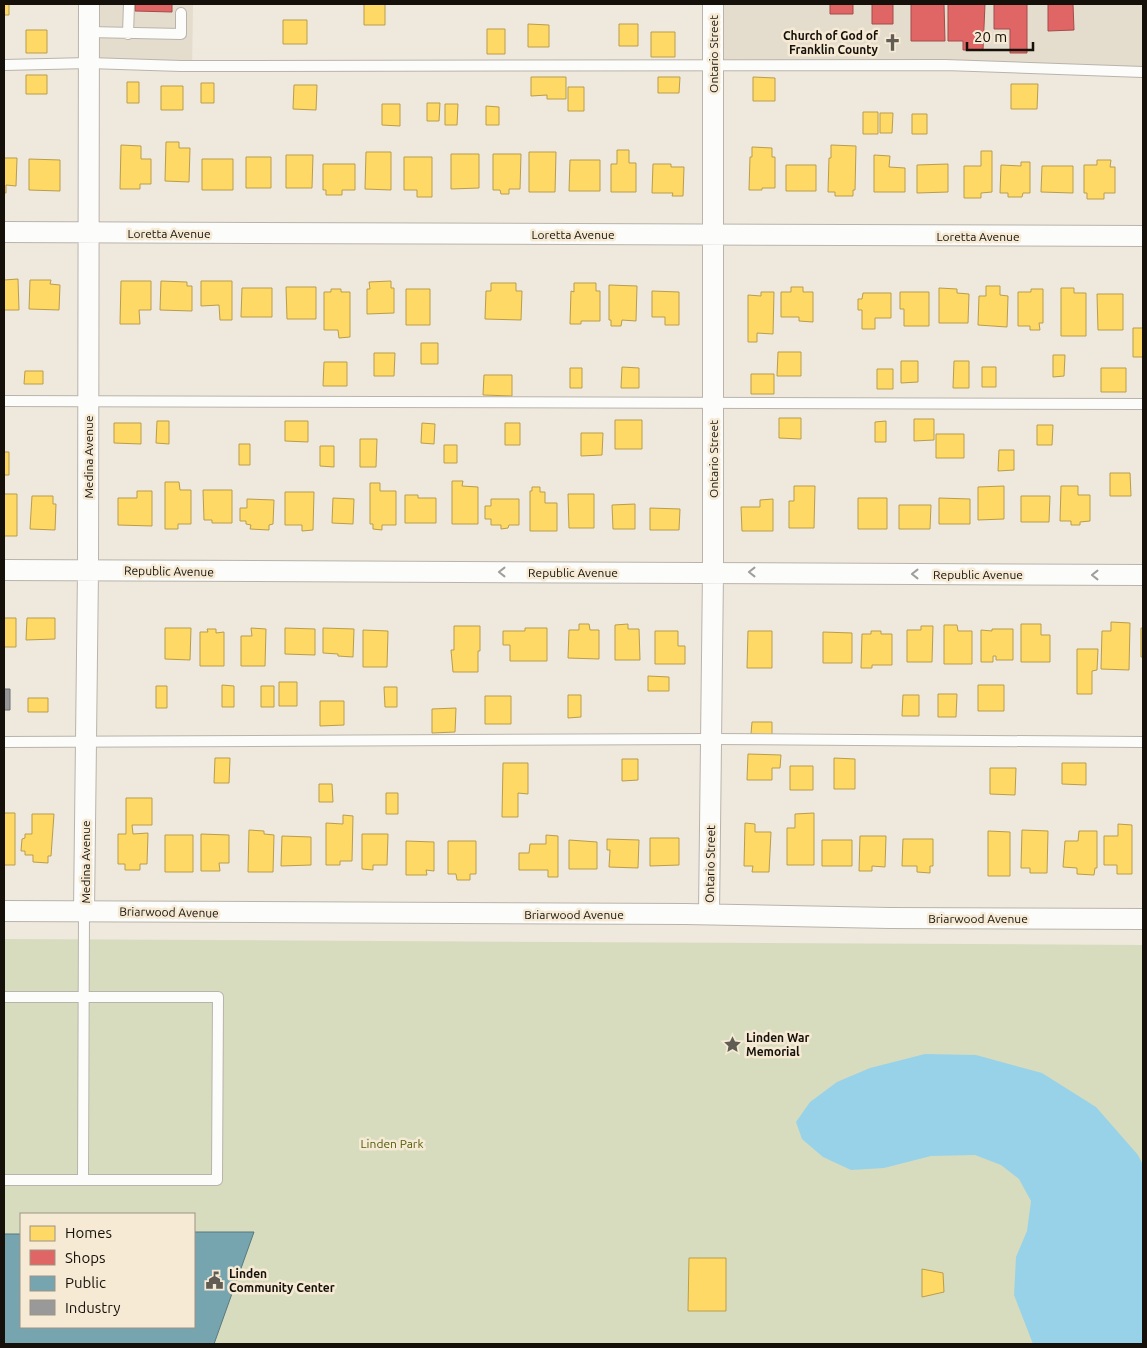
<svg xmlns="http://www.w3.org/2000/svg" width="1147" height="1348" viewBox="0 0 1147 1348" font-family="Ubuntu,sans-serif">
<rect width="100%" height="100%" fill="#eee8dd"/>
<path fill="#e4dccc" d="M88,4H193L192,68H90Z
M715,4H1143V67H713Z"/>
<path fill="#d7dcbe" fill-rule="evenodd" d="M4,939L1143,945V1344H4ZM21,1214H194V1327H21Z"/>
<path fill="#98d2e9" d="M925,1054L976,1055L1042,1073L1096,1107L1138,1155L1143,1165V1344H1033L1014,1295L1016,1257L1027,1231L1031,1201L1019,1179L1001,1165L975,1155L931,1156L884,1168L851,1170L823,1157L802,1139L796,1122L810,1102L837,1082L870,1068Z"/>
<path fill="#ffd966" stroke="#b99d4a" d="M4,4H9V15H4Z
M364,4H385V25H364Z
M283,20H307V44H283Z
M528,24L549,25V47H528Z
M619,24H638V46H619Z
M487,29H505V54H487Z
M26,30H47V53H26Z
M651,32H675V57H651Z
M26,75H47V94H26Z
M531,77H566V99H547V95L531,96Z
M658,77H680L679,93H658Z
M753,77L775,78V101H753Z
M127,82H139V103H127Z
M201,83H214V103H201Z
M1011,84H1038L1037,109H1011Z
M294,85H317L316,110L293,109Z
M161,86H183V110H161Z
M568,87H584V111H568Z
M427,103H440L439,121H427Z
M382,104H400V126L382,125Z
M445,104H458L457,125H445Z
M486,106L499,107V125H486Z
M863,112H878V134H863Z
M880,113H893L892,133H880Z
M912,114H927V134H912Z
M166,142H179V148H190L189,182L165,181Z
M121,145L141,146V159H151V184H140V189H120Z
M831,145L856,146L855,190H853V196H835V192H828L829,158H831Z
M752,147L772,148V157H775V188H762V190H749L750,157H752Z
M617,150H629V163H636V192H611V164H617Z
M981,151H992V192L981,193V198H964V166H981Z
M366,152H391V190L365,189Z
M529,152H556L555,192H529Z
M451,154H479V188L451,189Z
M493,154H521L520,189H509V194H501L500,190H493Z
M286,155H313L312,188H286Z
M874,155L890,156L889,167L905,168V192H874Z
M246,157H271V188H246Z
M404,157H432V197H417V190H404Z
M4,158H17L16,186L6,185V193H4Z
M29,159L60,160V191L29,190Z
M202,159H233V190H202Z
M570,160H600V191H569Z
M1097,160H1111L1110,167H1115V193H1104V199H1087V193H1084V165H1097Z
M1021,162H1030V193H1023L1022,197H1008V193H1000L1001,165L1021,166Z
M323,164H355V190H342V195H326V190H323Z
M653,164H671V167H684L683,196H672L673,193H652Z
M948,164V192L917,193V165Z
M786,165H816V191H786Z
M1042,166H1073V193L1041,192Z
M18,279L19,310H4V280Z
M30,280H51L50,284L60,285L59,310L29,309Z
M121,281H151V310H139L140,324H120Z
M161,281L187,282V286H192V311L160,310Z
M201,281H232V320H220L219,305L201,306Z
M391,281V288H394V313L367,314V289H370L369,282Z
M491,283H516V291H522L521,320L485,319L486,291H491Z
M574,283H596V291H600V321H581V324H570L571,291L574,292Z
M609,285L637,286L636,321L622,320L621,326H611V320H609Z
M986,286H1000V295L1008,296L1007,327L978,325L979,296H986Z
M286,287H316V319H287Z
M791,287H803V292H813V322L799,321V317H781V292H791Z
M242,288H272V317H241Z
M939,288L957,289V293L969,294L968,323H939Z
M1061,288H1074V293H1086V336H1061Z
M331,289H341V292H350V337L339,338L338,330H324V292H331Z
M406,289H430V325H406Z
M1031,289H1043V323H1039L1040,330H1030V326H1018V292H1031Z
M652,291L679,292V325H665V317H652Z
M761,292H774L773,334L757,333V342H748V295L761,296Z
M900,292H929V326H904V309H900Z
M863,293H891V318H875V329H862V310H858V299H862Z
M1097,294H1123V330H1098Z
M1133,328H1143V357H1133Z
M421,343H438V364H421Z
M778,352H801V376H777Z
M374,353H395L394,376H374Z
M1053,355H1065L1064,376L1053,377Z
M901,361H918V382L901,383Z
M954,361H969V388H953Z
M324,362H347V386H323Z
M622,367L639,368V388H621Z
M982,367H996V387H982Z
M570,368H582V388H570Z
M1101,368H1126V392H1101Z
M877,369H893V389H877Z
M25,371H43V384H24Z
M751,374H774V394H751Z
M484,375H512V396L483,395Z
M779,418H801V439L779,438Z
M914,419H934V440L914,441Z
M615,420H642V449H615Z
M157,421H169V444L156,443Z
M285,421H308V442L285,441Z
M886,421V442H875V422Z
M114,423H141V444L114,443Z
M422,423L435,424L434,444L421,443Z
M505,423H520V445H505Z
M1037,425H1053L1052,445H1037Z
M581,433H603L602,455L581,456Z
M936,434H964V458H936Z
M360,439H377L376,467H360Z
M239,444H250V465H239Z
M444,445H457V463H444Z
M320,446H334V467L320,466Z
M999,450H1014V470L998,471Z
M4,452H9V475H4Z
M1110,473H1130L1131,496H1110Z
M452,481H463L462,486L478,487V524H452Z
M165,482H179L180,490H191V524H178V529H165Z
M370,483H380V491H396V525H382V530L373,529V524H370Z
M794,486H815L814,528H789V501H794Z
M1004,486V519L978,520V487Z
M1061,486H1078V495H1090V521L1080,522V525H1071V521H1060Z
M532,487H540V492H545V503H557V531H530V491H532Z
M203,490H232V523H212V520H204Z
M137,491H152V526L118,525V498H137Z
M285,492H314L313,530L302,531V525H285Z
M4,494H17V536H4Z
M568,494H594V528H569Z
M405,495H418V498H436V523H405Z
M32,496H53V504H56L55,530L30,529Z
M1021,496H1050L1049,522H1021Z
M333,498L354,499L353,524L332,523Z
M858,498H887V529H858Z
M939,498L970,499V524H939Z
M247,499L274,500L273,524L269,525V530L250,529L251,525L246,524V521H240V508H247Z
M491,499H519V525H509L508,528L501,529V525H491V519H485V506H491Z
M773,499V531H742L741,507H760V500Z
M635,504V529H613L612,505Z
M899,505H931L930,529H899Z
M650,508L680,509L679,530H650Z
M4,618H16V647H4Z
M27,618H55V639L26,640Z
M1111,622L1130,623L1129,670L1101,669L1102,631H1111Z
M579,624H589L590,630H599V659L568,658L569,630H579Z
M628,624V629H639L640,660H615V625Z
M1021,624H1041V635H1050V662H1021Z
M944,625H957L958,631H972V664H944Z
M454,626H480V651H478V672H453L451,650H454Z
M921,626H933L932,662H907V630H921Z
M165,628H191L190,660L165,659Z
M251,628L266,629L265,666H241V636H252Z
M285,628L315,629V655L285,654Z
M323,628L354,629L353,657L338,656V654L323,653Z
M525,628H547V661H510V645H503V631H525Z
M1141,628H1143V657H1141Z
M207,629H216V633L224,632V666H200V632H208Z
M992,629H1013V660H996V656H993V662H981V630L992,631Z
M363,630L388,631L387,667H363Z
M655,631H678V646H685V664H655Z
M748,631H772V668H747Z
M871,631H881V634H892V665H872V668H861L862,634H871Z
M823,632L852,633V663H823Z
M1077,649H1098L1097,670L1092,671V694H1077Z
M648,676L669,677V691H648Z
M279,682H297V706H279Z
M222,685L234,686V707H222Z
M978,685H1004V711H978Z
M156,686H167V708H156Z
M261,686H274V707H261Z
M384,687H397V707H385Z
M938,694H957L956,717H938Z
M568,695H581V717L568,718Z
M903,695H919V716H902Z
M485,696H511V724H485Z
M28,698H48V712H28Z
M320,701H344V725L320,726Z
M456,708L455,732L432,733V709Z
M752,722H772V735L751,734Z
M748,754L781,755L780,768H772V780H747Z
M215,758H230L229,783H214Z
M834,758L855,759V789H834Z
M622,759H638V780L622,781Z
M503,763H528V794L518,793V817H502Z
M1062,763H1086V785L1062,784Z
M790,766H813V790H790Z
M990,768H1016L1015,795L990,794Z
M319,784H332L333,802H319Z
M386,793H398V814H386Z
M126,798H152V825H132L133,834L148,833L147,864H140V870H125V864H118V834H126Z
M4,813H15V865H4Z
M814,813V865H787V828H795V814Z
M32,814H54L51,856H48V863L33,862V855H25V851H21L22,839L25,838V834H32Z
M343,815L353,816L352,861H340V865H326V823L343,824Z
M745,823L755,824V832H771L769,872H752L753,866H744Z
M1118,824L1132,825V874H1117V865H1104V836H1118Z
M249,830L264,831V834L274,835L273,872H248Z
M1022,830L1048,831L1047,873H1030V868H1021Z
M988,831L1010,832V876H988Z
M1079,831H1097V868H1095L1094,875L1077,874V868L1063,867L1065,841H1078Z
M201,834L229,835V863H219L220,871H201Z
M362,834H388L387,865H373V870L362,869Z
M165,835H193V872H165Z
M546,835L558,836V877H548V870H519V853H529L530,844H546Z
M282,836L311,837V865L281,866Z
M860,836H886L885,867L872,866V871H859Z
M650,838H679V865L650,866Z
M607,839L639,840L638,868L609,867L610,850H607Z
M903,839H933V866H930V873L917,872V866H902Z
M569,840L597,842V869H569Z
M822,840H852V866H822Z
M406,841L434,842V871L426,870L427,875H406Z
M448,841H476V874H470V880H457L456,874H448Z
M689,1258H726V1311H688Z
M922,1269L943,1273L944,1292L922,1297Z"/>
<path fill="#e06666" stroke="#a34c4a" d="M135,4H172V12L135,11Z
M830,4H853V14H830Z
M872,4H893V24H872Z
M911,4H944L945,41H911Z
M948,4H985L983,50H963V41H948Z
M994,4H1027V53H1010V29H994Z
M1048,4H1073L1074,30L1048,31Z"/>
<path fill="#76a5af" stroke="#59797e" d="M194,1232H254L214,1344H4V1234H21V1327H194Z"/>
<path fill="#999" stroke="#71706e" d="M4,689H10V710H4Z"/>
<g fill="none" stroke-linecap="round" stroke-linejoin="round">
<defs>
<path id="lane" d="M89,32L181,34V13
M128,34L129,4
M4,65L89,63L181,66L945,65L1143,72
M4,401L1143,404
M4,742L711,739L1143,742
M4,997H218L217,1180H4
M83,1180L84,911"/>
<path id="street" d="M4,232L1143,236
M4,570L1143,575
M4,911L685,914L889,918L1143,919
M84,911L88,570L89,4
M709,914L713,572V4"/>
</defs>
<use href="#lane" stroke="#b9b4ab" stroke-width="12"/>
<use href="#street" stroke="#b9b4ab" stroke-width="22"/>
<use href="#lane" stroke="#fcfcfa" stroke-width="10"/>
<use href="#street" stroke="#fcfcfa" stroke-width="20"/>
</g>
<defs><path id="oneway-chevron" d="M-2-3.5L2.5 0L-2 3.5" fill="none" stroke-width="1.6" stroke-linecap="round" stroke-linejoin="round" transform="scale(1.25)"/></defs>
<g stroke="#a09e9a">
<use href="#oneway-chevron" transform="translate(502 572) rotate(-180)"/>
<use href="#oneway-chevron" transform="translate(752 572) rotate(-180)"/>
<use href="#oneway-chevron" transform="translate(915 574) rotate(-180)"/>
<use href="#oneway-chevron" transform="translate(1095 575) rotate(-180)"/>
</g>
<defs>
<symbol id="church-bare" viewBox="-9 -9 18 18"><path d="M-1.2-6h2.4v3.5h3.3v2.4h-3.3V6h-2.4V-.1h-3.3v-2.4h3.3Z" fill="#615c54" stroke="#f6ead5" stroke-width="2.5" paint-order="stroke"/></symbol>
<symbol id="sight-bare" viewBox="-9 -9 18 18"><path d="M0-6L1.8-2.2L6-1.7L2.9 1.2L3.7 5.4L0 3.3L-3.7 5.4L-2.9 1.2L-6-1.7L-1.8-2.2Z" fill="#615c54" stroke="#f6ead5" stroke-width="2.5" paint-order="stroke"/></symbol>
<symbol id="civic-bare" viewBox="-9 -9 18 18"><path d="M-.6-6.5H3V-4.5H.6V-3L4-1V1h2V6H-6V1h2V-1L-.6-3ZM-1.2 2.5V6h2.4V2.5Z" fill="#615c54" stroke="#f6ead5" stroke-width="2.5" paint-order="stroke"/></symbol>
</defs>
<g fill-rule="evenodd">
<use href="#church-bare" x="880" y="30" width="25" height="25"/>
<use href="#sight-bare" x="720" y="1032" width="25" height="25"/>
<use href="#civic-bare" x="202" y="1268" width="25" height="25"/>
</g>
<g text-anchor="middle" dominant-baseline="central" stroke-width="5" stroke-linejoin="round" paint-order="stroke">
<g font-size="12" font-weight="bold" fill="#15110a" stroke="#f6ead5" text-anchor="start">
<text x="878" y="35" text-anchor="end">Church of God of<tspan x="878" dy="14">Franklin County</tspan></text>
<text x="746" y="1037">Linden War<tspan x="746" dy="14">Memorial</tspan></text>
<text x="229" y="1273">Linden<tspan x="229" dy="14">Community Center</tspan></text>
</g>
<g font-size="12" fill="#15110a" stroke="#f6ead5">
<text transform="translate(713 54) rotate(-90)">Ontario Street</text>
<text x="169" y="233">Loretta Avenue</text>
<text x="573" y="234">Loretta Avenue</text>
<text x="978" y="236">Loretta Avenue</text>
<text transform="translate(88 457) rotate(-90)">Medina Avenue</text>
<text transform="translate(713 459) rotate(-90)">Ontario Street</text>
<text transform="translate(169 571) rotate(1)">Republic Avenue</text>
<text x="573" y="572">Republic Avenue</text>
<text x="978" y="574">Republic Avenue</text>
<text transform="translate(85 862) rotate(-90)">Medina Avenue</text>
<text transform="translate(710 864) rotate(-89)">Ontario Street</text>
<text transform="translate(169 912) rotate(1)">Briarwood Avenue</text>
<text x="574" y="914">Briarwood Avenue</text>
<text x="978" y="918">Briarwood Avenue</text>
</g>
<g font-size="12" fill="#4e5d0a" stroke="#f6ead5">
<text x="392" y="1143">Linden Park</text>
</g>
</g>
<rect width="1147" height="1348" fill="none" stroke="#15110a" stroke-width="10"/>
<rect x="20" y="1213" width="175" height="115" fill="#f6ead5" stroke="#9c9384"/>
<rect x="30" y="1226" width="25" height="15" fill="#ffd966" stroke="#9c9384"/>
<text x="65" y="1238" font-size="15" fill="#15110a">Homes</text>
<rect x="30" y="1250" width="25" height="15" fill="#e06666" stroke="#9c9384"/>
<text x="65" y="1263" font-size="15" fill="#15110a">Shops</text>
<rect x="30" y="1276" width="25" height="15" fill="#76a5af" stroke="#9c9384"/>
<text x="65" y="1288" font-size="15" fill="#15110a">Public</text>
<rect x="30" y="1300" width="25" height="15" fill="#999999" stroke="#9c9384"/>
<text x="65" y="1313" font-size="15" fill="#15110a">Industry</text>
<path d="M967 42v8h66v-8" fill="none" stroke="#15110a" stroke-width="2.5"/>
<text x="974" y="42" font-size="15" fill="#15110a" stroke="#f6ead5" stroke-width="4" paint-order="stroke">20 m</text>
</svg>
